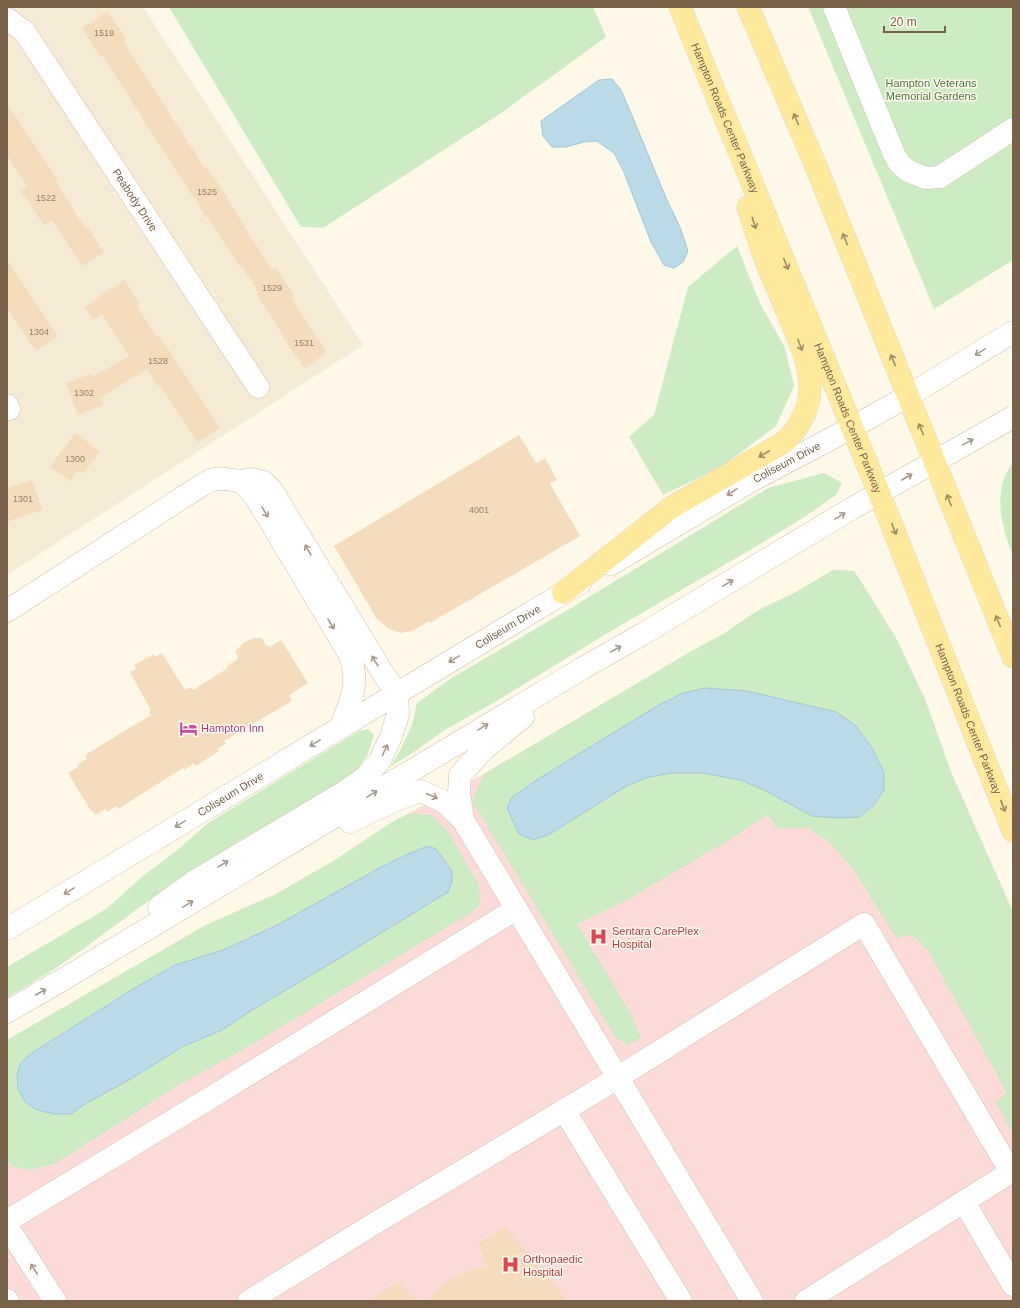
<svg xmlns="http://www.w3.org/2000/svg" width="1020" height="1308" viewBox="0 0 1020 1308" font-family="Helvetica,sans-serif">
<rect width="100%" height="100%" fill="#fdf8e7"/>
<path fill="#f5ebd5" d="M7,7H143L363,345L7,575Z"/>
<path fill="#fcdbd9" d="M833,570L854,571L869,594L897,640L925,699L951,772L1013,912V1301H7V1040L206,925L278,893L335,860L392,822L484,774L690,652L725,633L757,611L796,592Z"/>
<path fill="#ceecc4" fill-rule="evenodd" d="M169,7H593L606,37L501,113L323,228L301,227Z
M808,7H1013V260L934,309Z
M737,246L759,301L785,348L794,386L776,426L721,467L663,495L629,437L654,415L688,287Z
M1013,463V556C1002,529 991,488 1013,463Z
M824,473L842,483L836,495L806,516L750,550L611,631L500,699L445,730L415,751L390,767L400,751L412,725L417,703L450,679L571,608L768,488Z
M833,570L854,571L869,594L897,640L925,699L951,772L1013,912V1134L995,1102L1007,1093L927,949L911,935L896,938L854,870L830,843L808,828H777L768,815L734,837L629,899L577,924L632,1016L641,1038L628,1045L615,1037L472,801L484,774L690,652L725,633L757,611L796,592ZM705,688L747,691L836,712L812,815L766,791L741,780L702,773H672L649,777L628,785L550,834H519L507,808L538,779L657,706L683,693Z
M368,729L374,735L367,756L355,773L170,886C136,909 103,935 69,959C49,973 28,985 7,998V967L106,909L142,877L181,847L208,823L359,731Z
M411,813L432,815L448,831L479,885L480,905L471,913L362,978L250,1046L182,1083L55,1164L31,1170L13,1167L7,1160V1040L206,925L278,893L335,860L392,822ZM428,846L436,849L452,871V881L448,892L340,958L252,1010L222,1030L182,1047L158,1062L129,1080L85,1104L71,1114L56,1036L175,965L223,950L244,939L255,935L315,905L383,866L408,854Z"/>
<path fill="#badae8" stroke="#9fc8da" d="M612,79L621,90L633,118L666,198L680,227L688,251L683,262L674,268L664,265L651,242L623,170L614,153L597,141L584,142L566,147H552L543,136L541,121L599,80Z
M705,688L747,691L836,712L855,725L872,748L884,772V790L873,806L859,817L838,818L812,816L766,791L741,780L702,773H672L649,777L628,785L550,834L533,840L519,834L507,808L512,797L538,779L657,706L683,693Z
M428,846L436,849L452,871V881L448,892L340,958L252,1010L222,1030L182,1047L158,1062L129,1080L85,1104L71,1114H54L37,1110L25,1102L18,1089L17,1075L20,1064L30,1054L133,989L175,965L223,950L277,925L383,866L408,854Z"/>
<path fill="#f4dcbd" d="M108,11L126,39L123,41L171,116L205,168L207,167L230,201L229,202L272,270L276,267L294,296L291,298L327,353L304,368L281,334L282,333L257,294L259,293L241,265L239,266L207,216L206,217L102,55L100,56L82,28Z
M7,103L59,182L56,183L86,229L88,228L104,252L82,266L52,220L44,225L20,190L27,186L7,155Z
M7,260L58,336L36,351L7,308Z
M124,280L140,304L137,306L157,337L159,335L220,428L198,442L160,385L158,386L147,369L100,398L103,405L78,415L66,383L91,374L93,377L129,356L102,314L93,320L84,307Z
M75,433L100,451L83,474L78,470L71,481L50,467Z
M519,435L536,463L545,458L557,480L550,484L580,536L430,623L429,621L412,631L401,633L389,629L377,619L334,546Z
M32,480L42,510L7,522V488Z
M253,638H262L266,646L269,645L270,647L281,640L308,683L289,695L292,701L224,741L226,744L217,749L219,751L196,766L194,763L184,770L183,768L118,809L116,806L107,812L106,809L95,815L92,810L91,811L68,773L79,766L77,765L87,759L85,755L151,715L149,711L151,710L130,672L136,669L134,665L154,654L155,657L162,653L185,690L191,687L193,690L228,668L227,666L239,658L235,652L243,643Z
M505,1227L544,1272L567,1301H427L443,1285L455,1277L468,1271L485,1266L479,1243Z
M398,1281L416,1301H370Z"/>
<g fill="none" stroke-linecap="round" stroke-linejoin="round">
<defs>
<g id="minor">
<path d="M834,7L894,154L899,163L908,171L926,178L940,177L1013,129"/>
<path id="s1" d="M7,19L24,31L258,387"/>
<path d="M7,405L9,409"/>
<path d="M241,481L255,496L350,655C360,685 351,701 340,728"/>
<path id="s2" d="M611,564L749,482L853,427L908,396L1013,332"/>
<path d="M7,611L202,485L213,479H226L241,481L253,479L264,482L273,492L384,675L397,693L398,715L390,739L380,760L366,777L341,794L195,881L159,907"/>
<path d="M463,820L459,793L460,775L484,749L523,717"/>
<path d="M350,822L398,799L421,791L444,802L463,820L752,1301"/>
<path id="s3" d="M7,929L580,583"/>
<path d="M7,1012L67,977L583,668L641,635L851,509L1013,417"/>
<path d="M564,1110L681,1301"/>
<path d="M964,1202L1013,1285"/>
<path d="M7,1221L215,1095L516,909"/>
<path d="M7,1226L55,1301"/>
<path d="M7,1300L8,1301"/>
<path d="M249,1301L372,1225L588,1096L864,924L1011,1172L806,1301"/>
</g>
<g id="major">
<path id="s4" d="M680,7L879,493L1013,831"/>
<path d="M748,7L815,164L1013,657"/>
<path d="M563,593L672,507L783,443C798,430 809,411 810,390C811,366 800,343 791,321C783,301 774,281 766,261C759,244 754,225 748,207"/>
</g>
</defs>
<use href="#minor" stroke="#d0c1ac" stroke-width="23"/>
<use href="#major" stroke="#dfd9d4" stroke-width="23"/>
<use href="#minor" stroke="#fff" stroke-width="22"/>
<use href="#major" stroke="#fee99d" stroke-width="22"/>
</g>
<defs><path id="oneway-shaft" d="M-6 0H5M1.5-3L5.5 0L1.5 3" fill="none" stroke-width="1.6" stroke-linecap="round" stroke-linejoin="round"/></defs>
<g stroke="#a08a63">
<use href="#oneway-shaft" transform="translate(796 119) rotate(-113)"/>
<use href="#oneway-shaft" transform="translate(754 223) rotate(72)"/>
<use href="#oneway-shaft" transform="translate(845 239) rotate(-112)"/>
<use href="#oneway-shaft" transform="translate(786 264) rotate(68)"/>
<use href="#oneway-shaft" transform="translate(800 345) rotate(69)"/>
<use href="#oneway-shaft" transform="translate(893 360) rotate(-112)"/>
<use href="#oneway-shaft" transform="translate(921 429) rotate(-112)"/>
<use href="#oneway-shaft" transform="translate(764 454) rotate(150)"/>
<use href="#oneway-shaft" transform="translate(949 500) rotate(-111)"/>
<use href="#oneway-shaft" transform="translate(894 529) rotate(68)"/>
<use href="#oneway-shaft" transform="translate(998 621) rotate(-112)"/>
<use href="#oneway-shaft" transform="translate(1003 806) rotate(69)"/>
</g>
<g stroke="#a79989">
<use href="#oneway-shaft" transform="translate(980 352) rotate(148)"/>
<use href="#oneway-shaft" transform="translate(968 442) rotate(-29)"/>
<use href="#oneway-shaft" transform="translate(907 477) rotate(-30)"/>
<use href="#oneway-shaft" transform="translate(732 492) rotate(149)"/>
<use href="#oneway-shaft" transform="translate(265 512) rotate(59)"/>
<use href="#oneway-shaft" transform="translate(840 516) rotate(-31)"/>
<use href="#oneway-shaft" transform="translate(308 550) rotate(-121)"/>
<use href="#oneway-shaft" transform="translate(728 583) rotate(-31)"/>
<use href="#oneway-shaft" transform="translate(331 624) rotate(59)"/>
<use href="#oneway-shaft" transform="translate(616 649) rotate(-30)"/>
<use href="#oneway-shaft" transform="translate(454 659) rotate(149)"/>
<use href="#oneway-shaft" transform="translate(375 661) rotate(-121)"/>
<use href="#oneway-shaft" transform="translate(483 727) rotate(-31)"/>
<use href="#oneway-shaft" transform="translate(315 743) rotate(149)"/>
<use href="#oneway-shaft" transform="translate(385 750) rotate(-64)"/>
<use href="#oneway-shaft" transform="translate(372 794) rotate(-31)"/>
<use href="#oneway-shaft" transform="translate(432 796) rotate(24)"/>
<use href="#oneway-shaft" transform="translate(180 824) rotate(149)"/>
<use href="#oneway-shaft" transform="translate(223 864) rotate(-31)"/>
<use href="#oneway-shaft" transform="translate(69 891) rotate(149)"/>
<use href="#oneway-shaft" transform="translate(188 904) rotate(-31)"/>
<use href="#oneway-shaft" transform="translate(41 992) rotate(-30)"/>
<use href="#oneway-shaft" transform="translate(34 1269) rotate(-123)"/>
</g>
<defs>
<symbol id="hotel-bare" viewBox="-9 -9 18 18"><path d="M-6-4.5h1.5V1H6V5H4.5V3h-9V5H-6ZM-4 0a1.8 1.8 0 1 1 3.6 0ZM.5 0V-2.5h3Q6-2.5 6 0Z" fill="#d1479c" stroke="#fffbee" stroke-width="2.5" paint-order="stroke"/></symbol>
<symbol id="hospital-bare" viewBox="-9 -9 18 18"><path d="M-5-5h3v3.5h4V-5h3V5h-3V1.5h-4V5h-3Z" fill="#e0444e" stroke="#fffbee" stroke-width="2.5" paint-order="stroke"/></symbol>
</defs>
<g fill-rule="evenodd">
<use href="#hotel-bare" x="176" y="716" width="25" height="25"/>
<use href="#hospital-bare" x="586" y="924" width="25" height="25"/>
<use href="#hospital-bare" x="498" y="1252" width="25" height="25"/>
</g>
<g text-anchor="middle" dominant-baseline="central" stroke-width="3" stroke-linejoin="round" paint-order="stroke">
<g font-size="9" fill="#978067">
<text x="104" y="33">1519</text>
<text x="207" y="192">1525</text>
<text x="46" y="198">1522</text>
<text x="272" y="288">1529</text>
<text x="39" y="332">1304</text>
<text x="304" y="343">1531</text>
<text x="158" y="361">1528</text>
<text x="84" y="393">1302</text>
<text x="75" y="459">1300</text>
<text x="23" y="499">1301</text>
<text x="479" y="510">4001</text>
</g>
<g font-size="11" fill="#497f41" stroke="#fffbee">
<text x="931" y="83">Hampton Veterans<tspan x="931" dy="13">Memorial Gardens</tspan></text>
</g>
<g font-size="11" fill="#78624a" stroke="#fffbee">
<text stroke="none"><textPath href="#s4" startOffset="120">Hampton Roads Center Parkway</textPath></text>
<text stroke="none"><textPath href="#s1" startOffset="223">Peabody Drive</textPath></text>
<text stroke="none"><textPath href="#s4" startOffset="444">Hampton Roads Center Parkway</textPath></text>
<text stroke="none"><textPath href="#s2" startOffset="203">Coliseum Drive</textPath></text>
<text stroke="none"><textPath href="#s3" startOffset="585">Coliseum Drive</textPath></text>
<text stroke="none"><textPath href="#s4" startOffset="768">Hampton Roads Center Parkway</textPath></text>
<text stroke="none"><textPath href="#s3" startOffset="261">Coliseum Drive</textPath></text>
</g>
<g font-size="11" fill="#b23c85" stroke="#fffbee" text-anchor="start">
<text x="201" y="728">Hampton Inn</text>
</g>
<g font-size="11" fill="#be3a42" stroke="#fffbee" text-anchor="start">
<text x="612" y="931">Sentara CarePlex<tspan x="612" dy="13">Hospital</tspan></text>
<text x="523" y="1259">Orthopaedic<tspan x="523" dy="13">Hospital</tspan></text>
</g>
</g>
<rect width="1020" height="1308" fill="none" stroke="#78624a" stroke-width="16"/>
<path d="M884 26v6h61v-6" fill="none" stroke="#78624a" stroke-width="2"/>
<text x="890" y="26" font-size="12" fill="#78624a" stroke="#fffbee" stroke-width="3" paint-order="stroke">20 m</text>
</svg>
